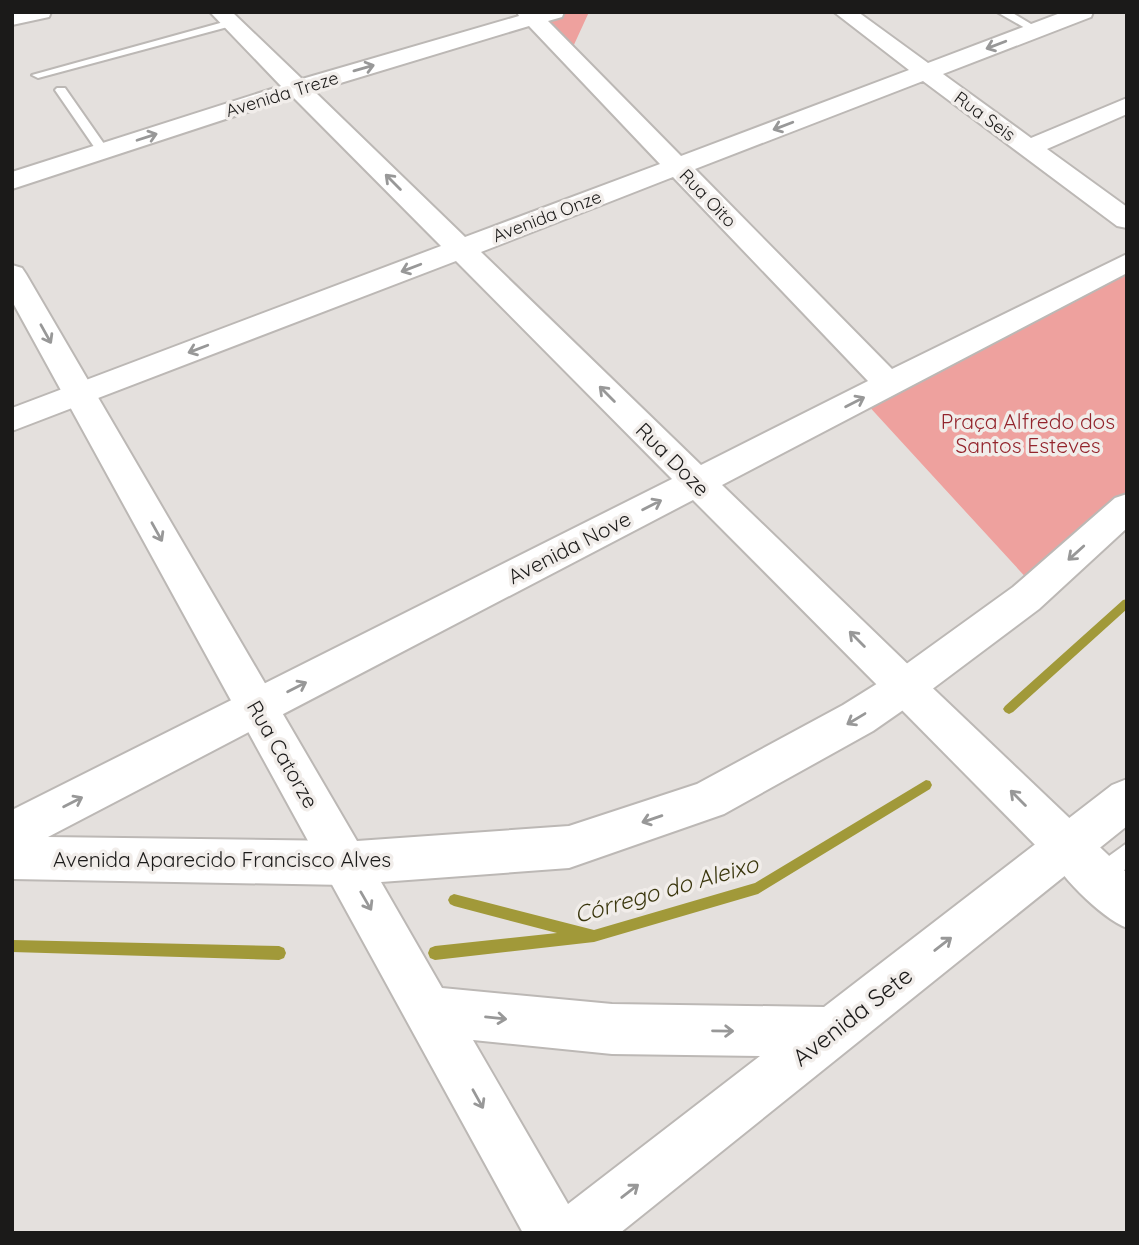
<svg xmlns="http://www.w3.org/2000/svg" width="1139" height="1245" viewBox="0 0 1139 1245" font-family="Quicksand,sans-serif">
<rect width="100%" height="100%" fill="#e4e0dd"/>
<path fill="#eea19e" d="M570,12H589L572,49L545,20Z
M1127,269V497L1031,583L865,402Z"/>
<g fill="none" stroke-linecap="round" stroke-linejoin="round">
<path fill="#a19939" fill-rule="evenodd" d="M1127,599V609L1013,712L1009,714L1005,712L1003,709L1005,706L1123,600Z
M926,780L930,781L932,785L930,789L758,894L594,942L435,960L430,958L428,953L430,948L435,946L557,933L454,906L450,904L448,900L450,896L454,894L594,930L755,883Z
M12,940L279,946L284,948L286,953L284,958L279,960L12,952Z"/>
<defs>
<path id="service" d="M997,12H1011L1041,30L1032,32Z
M231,20L236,23L235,25L38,78L32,75Z
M57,88H65L109,151L107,154H99L55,90Z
M1127,843V868L1099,888L1091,885L1088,877L1091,869Z"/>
<path id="minor" d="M12,12H51L49,17L12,25Z
M210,12H232L302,79L519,16L517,12H564L562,17L548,21L681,156L909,70L834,12H858L928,63L1063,12H1093L1091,17L943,74L1031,138L1127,98V114L1047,149L1127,207V228L1117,226L923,81L695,169L892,369L1127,254V273L722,485L919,675L925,687L919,699L905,704L891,699L693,500L48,837L345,841L361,848L368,863L361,878L345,885L12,879V810L672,479L456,261L12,431V408L441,246L293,97L12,189V172L281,86ZM529,26L660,164L465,237L314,91ZM673,177L868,381L701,465L481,252Z
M1067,825L1083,831L1127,873V928C1100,917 1056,873 1045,846L1051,831Z"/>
<path id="tertiary" d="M905,670L919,675L1083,831L1089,846L1083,861L1067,867L1051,861L891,699L885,687L891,675Z"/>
<path id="secondary" d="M12,265L22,268L26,274L357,841L569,826L697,784L843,705L891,675L1013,587L1115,498L1127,494V528L1039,609L919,699L873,731L724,814L569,868L381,882L442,988L612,1004L824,1007L1112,785L1127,779V826L620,1233H523L12,301ZM473,1040L612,1054L760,1056L568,1204Z"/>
</defs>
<use href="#service" stroke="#bcb8b5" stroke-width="4"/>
<use href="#minor" stroke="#bcb8b5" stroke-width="4"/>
<use href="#tertiary" stroke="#bcb8b5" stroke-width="4"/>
<use href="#secondary" stroke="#bcb8b5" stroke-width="4"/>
<use href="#service" fill="#fff" fill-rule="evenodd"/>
<use href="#minor" fill="#fff" fill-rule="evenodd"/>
<use href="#tertiary" fill="#fff" fill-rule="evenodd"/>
<use href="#secondary" fill="#fff" fill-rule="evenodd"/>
</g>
<defs><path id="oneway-shaft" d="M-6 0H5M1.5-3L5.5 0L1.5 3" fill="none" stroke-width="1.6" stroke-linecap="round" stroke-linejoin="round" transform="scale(1.75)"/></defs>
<g stroke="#989898">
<use href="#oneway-shaft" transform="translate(996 45) rotate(159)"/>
<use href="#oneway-shaft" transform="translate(364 68) rotate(-16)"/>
<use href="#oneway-shaft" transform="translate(783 126) rotate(159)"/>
<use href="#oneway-shaft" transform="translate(147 137) rotate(-18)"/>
<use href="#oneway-shaft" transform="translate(393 182) rotate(-135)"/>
<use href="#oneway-shaft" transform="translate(411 268) rotate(159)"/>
<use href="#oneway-shaft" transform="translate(46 334) rotate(61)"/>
<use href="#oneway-shaft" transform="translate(198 349) rotate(159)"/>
<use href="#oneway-shaft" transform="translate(607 394) rotate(-135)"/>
<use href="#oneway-shaft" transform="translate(855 402) rotate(-27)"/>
<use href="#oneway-shaft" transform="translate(652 505) rotate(-27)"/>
<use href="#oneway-shaft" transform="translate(157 532) rotate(61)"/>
<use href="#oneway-shaft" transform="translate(1076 553) rotate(138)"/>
<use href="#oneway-shaft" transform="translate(857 639) rotate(-135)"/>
<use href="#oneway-shaft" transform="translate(297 687) rotate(-27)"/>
<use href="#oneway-shaft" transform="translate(856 719) rotate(149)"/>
<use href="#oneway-shaft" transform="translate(1018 798) rotate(-135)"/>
<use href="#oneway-shaft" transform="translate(73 802) rotate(-27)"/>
<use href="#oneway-shaft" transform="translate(652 819) rotate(161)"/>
<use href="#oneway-shaft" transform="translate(366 901) rotate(60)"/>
<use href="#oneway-shaft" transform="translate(943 944) rotate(-38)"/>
<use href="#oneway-shaft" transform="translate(496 1018) rotate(6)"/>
<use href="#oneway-shaft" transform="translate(723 1031) rotate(1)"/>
<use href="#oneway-shaft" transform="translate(478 1099) rotate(61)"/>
<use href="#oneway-shaft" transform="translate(630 1191) rotate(-38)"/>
</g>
<g text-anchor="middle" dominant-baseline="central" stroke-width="7" stroke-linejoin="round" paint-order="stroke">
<g font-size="18" fill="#1b1a19" stroke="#f1edea">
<text transform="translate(282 94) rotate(-17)">Avenida Treze</text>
<text transform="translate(985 116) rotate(36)">Rua Seis</text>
<text transform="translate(708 198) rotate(46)">Rua Oito</text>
<text transform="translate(547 216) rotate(-21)">Avenida Onze</text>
</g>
<g font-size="21" fill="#93242c" stroke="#f1edea">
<text x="1028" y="421">Praça Alfredo dos<tspan x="1028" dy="24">Santos Esteves</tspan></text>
</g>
<g font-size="21" fill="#1b1a19" stroke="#f1edea">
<text transform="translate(673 459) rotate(45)">Rua Doze</text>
<text transform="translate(569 547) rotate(-27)">Avenida Nove</text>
<text transform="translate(283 754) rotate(60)">Rua Catorze</text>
<text x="222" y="859">Avenida Aparecido Francisco Alves</text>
</g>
<g font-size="23" font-style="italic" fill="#3a360d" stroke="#f1edea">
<text transform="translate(666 889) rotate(-16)">Córrego do Aleixo</text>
</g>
<g font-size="24" fill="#1b1a19" stroke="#f1edea">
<text transform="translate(852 1016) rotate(-38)">Avenida Sete</text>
</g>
</g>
<rect width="1139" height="1245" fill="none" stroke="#1b1a19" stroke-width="28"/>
</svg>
